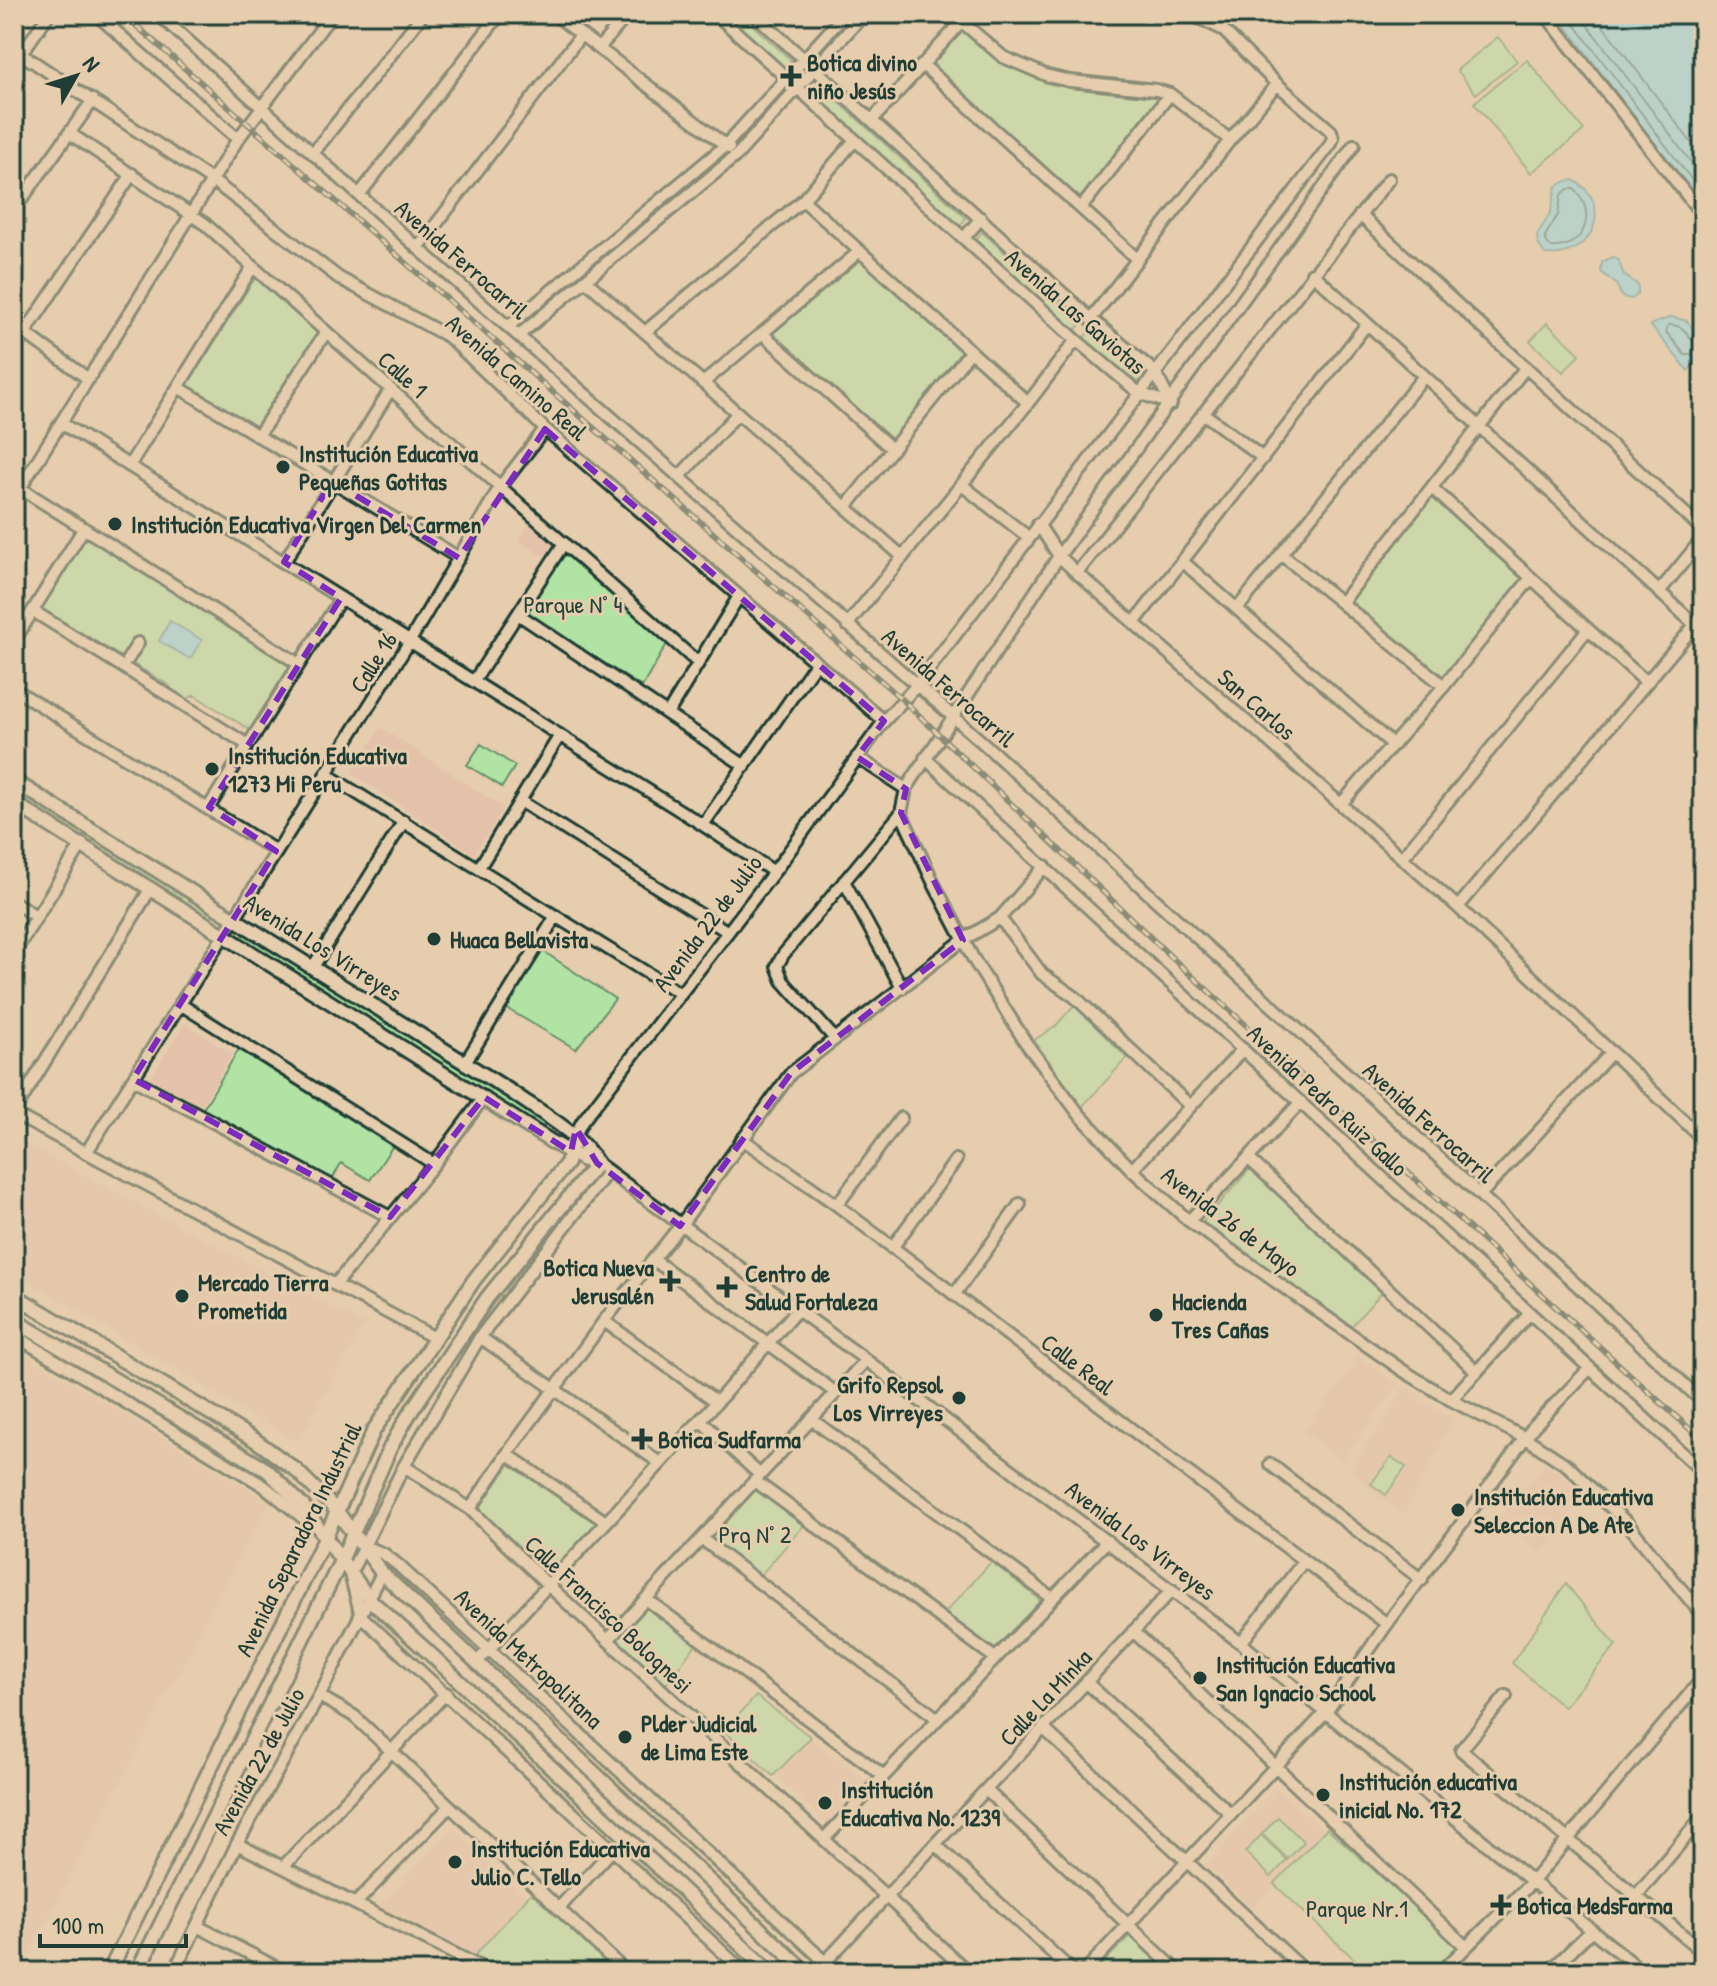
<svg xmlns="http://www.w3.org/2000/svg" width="1717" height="1986" viewBox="0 0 1717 1986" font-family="'Patrick Hand',sans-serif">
<rect width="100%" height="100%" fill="#e5cdad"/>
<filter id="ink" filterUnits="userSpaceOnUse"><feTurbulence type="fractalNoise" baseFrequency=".0125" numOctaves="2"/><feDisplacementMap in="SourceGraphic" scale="16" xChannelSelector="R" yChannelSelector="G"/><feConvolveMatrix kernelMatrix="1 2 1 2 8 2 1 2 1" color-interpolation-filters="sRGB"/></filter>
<g filter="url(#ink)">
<path fill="#e4c2aa" d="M530,523L553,544L545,557L519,541Z
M381,728L504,808L474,854L351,773Z
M185,1023L232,1054L202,1105L150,1079Z
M14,1137L365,1325L297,1443L14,1272Z
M14,1348L270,1502L20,1972H14Z
M1359,1356L1398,1384L1343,1460L1304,1431Z
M1406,1387L1420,1394L1422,1401L1454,1419L1404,1515L1349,1471Z
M1544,1465L1558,1471L1581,1497L1543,1552L1496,1521Z
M810,1738L867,1781L827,1825L775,1775Z
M1277,1787L1325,1831L1252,1908L1206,1865Z
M453,1828L526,1896L475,1955L378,1907Z"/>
<path fill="#b0e3a4" stroke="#68906c" stroke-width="2" d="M720,14H740L791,60L783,70Z
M963,29C980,39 994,56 1012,66C1052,90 1106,88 1150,93L1159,98L1158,103L1082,200L1078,201L930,67Z
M1498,37L1517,61L1476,94L1457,70Z
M1527,60L1584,130L1531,173L1474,103Z
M819,84L966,218L958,228L810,95Z
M982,232L1081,323L1073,333L974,242Z
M862,259L964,348L963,354L894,442L889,440L771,336V332L857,260Z
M256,277L321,333L302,357L255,431L186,387Z
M1547,323L1580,354L1563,372L1530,341Z
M1090,330L1145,374L1137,383L1083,339Z
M1432,495L1525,579L1441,680L1350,602Z
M86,536L293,664L252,731L194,695L185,700L175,695L169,685L41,609Z
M565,551L668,642L642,687L527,614Z
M481,744L515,766L502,787L467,765Z
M14,789L208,911L204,919L14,800Z
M244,934L546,1121L542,1129L239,941Z
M540,949L615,999L576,1049L504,1007Z
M1074,1005L1127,1058L1082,1107L1034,1040L1055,1027Z
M239,1049L394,1144L370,1180L341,1163L332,1180L203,1109Z
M1250,1169L1382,1292L1349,1329L1202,1223Z
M1391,1457L1406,1467L1386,1495L1371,1484Z
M511,1462L598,1523L547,1578L478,1511Z
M756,1487L806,1523L759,1577L708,1539Z
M992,1561L1041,1601L998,1650L993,1652L944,1614Z
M1566,1584L1616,1645L1564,1707L1512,1663Z
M648,1608L696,1644L665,1686L615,1641V1637L643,1609Z
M756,1696L811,1737L773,1776L724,1731Z
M1278,1817L1304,1842L1288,1859L1262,1834Z
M1327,1828L1459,1947L1458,1952L1438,1972H1368L1274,1884Z
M1261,1835L1287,1860L1271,1877L1245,1852Z
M532,1892L617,1972H497L474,1960L475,1955Z
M1130,1936L1167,1972H1094Z"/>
<path fill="#89d5e8" stroke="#5f98a0" stroke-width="2" d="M1557,14H1703V208Z
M1573,180C1616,203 1593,260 1545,254L1538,244L1537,235L1551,212L1556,187L1566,181Z
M1613,257L1618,260L1624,275L1638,285V294L1632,299L1622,297L1616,284L1601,272L1602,262Z
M1671,317L1687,321L1701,339L1698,359L1688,371L1650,325Z
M170,621L202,640L190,659L159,641Z"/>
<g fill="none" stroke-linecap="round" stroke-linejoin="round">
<path stroke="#497a7c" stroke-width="2" d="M1567,14L1703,195
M1579,14L1703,178
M1594,14L1703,158
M1568,189H1574C1598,212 1585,250 1550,247L1546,241L1545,236L1558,215L1561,195Z
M1668,325C1684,324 1688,335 1696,346L1691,355H1685L1666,332Z"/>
<defs>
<path id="minor" d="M96,14L238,139
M158,14L418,248L982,742L1480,1195L1703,1402
M554,14L729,148
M716,14L1076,340L1139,393L1171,404
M754,14L1091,319L1155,372L1171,404
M1545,14L1703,216
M14,17L16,14
M962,22L1003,57L1048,76L1070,81L1156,90L1170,94L1230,140
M599,48L628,14
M14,49L213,181L339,278L449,337L545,429L884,721
M14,64L49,14
M923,65L1137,259
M872,120L969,14
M69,133L205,224L697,662
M1354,145L1059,556L906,789L901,813L935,886L974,960L1026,1043L1079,1114L1132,1170L1189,1221L1402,1370L1451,1400L1527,1439L1568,1466L1627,1523L1703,1616
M313,153L423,14
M359,195L500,14
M803,200L1028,403
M1081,208L1170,94
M14,210L93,100
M1360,215L1703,530
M964,238L981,218
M418,248L581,35
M1312,273L1703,632
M585,280L903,557
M1091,319L1230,140L1277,84
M14,325L87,378
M509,326L725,146L845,14
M645,332L803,200L855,140
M762,333L892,449
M519,335L737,155L864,14
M14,349L132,174
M703,383L860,251
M178,387L459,558
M1203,413L1263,458
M61,423L703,825L774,872
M258,436L326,332
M129,466L253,266
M680,476L738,413
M962,485L1028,537
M20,488L299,664
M1432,488L1646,682
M14,498L238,139L332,14
M846,507L971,351
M1038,524L1059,556L1077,573L1458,907L1703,1139
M1281,554L1444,686
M1182,561L1393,745
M284,562L390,390
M1077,573L1389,179
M1659,592L1703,538
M1342,602L1526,367
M1237,609L1424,376
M33,611L248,745
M518,614L745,766
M1134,623L1367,324
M847,625L1028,403L1076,340
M14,641L84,528
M128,659L138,643
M474,681L564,543
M14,689L276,851
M668,713L739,596
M857,757L906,789
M925,758L1703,1472
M326,774L681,994
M520,801L728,932
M1341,804L1444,686L1531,578
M209,807L341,598
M703,825L816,663
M1402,858L1588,629
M479,868L560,735
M844,881L902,988
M14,902L37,917
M1458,907L1695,625
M1000,918L1042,974L1075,997L1190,1106
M14,953L82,844
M313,967L404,821
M180,1004L434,1164
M835,1039L783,981L777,966L783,955L901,813
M465,1063L556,916
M133,1079L390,1217
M14,1112L151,888
M14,1114L435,1338
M574,1137L582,1122L774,872L884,721L917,685L1330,145L1333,138L1331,131L1277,84L1222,29L1190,14
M742,1139L837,1205L1387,1624
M86,1153L410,641L500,487L545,429
M1248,1158L1477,1372
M597,1163L866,1360L1241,1643L1643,1972
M1132,1170L1243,1049
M608,1171L480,1337L404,1466L350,1574L361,1616L744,1972
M1480,1195L1612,1052
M837,1205L901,1118
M1189,1221L1301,1102
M892,1248L956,1160
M654,1260L836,1393
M335,1285L434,1164L484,1097
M954,1295L1020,1204
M604,1321L717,1402
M14,1335L264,1486L312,1525
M480,1337L660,1463
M1451,1400L1530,1313
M811,1419L1052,1598
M700,1420L760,1475
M507,1454L606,1522
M1270,1464L1422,1580
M404,1466L470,1509L548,1585L968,1972
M755,1481L995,1658
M470,1509L507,1454L604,1321L680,1226L791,1073L963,940L1000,918L1045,866
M702,1539L938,1719
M364,1546L384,1554L398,1565L836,1972
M646,1599L884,1776
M1133,1631L1466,1947
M608,1640L866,1360
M1241,1643L1303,1562
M478,1661L717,1402L797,1310
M1086,1682L1231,1814
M319,1696L354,1716L626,1972
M1506,1696L1461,1750L1703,1952
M1043,1728L1306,1972
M986,1790L1178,1972
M824,1839L1107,1541
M237,1844L490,1972
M935,1844L1073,1972
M283,1867L446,1693
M1636,1896L1703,1816
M355,1904L450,1806
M559,1908L613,1849
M197,1926L285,1972
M174,1972L237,1844L319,1696L382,1573
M816,1972L1172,1590
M1084,1972L1327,1711L1387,1624L1534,1426L1590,1368
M1441,1972L1533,1881L1703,1678
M1549,1972L1592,1930"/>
<path id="major" d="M14,781L510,1091C539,1112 579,1132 597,1163
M14,803L552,1142L584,1160L597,1163
M14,1295L255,1440L296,1470L336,1510L382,1573L806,1972
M14,1320L267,1470L303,1506L370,1600L426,1650L770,1972
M109,1972L325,1538L374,1430L474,1280L567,1163L574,1137
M137,1972L341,1561L390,1448L408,1416L487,1298L597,1163"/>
</defs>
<use href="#minor" stroke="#1f3d34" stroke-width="16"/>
<use href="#major" stroke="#1f3d34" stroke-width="18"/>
<use href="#minor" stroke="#e5cdad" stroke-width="10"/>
<use href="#major" stroke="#e5cdad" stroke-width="12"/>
<defs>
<path id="rail" d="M123,14L904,701L1170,956L1703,1441"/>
</defs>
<use href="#rail" stroke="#1f3d34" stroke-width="6"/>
<use href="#rail" stroke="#e5cdad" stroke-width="3" stroke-dasharray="9" stroke-linecap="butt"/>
</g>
</g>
<path d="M0 0H1717V1986H0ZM545,429L884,721L857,757L906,789L901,813L963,940L791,1073L680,1226L597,1163L576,1128L571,1152L484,1097L390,1217L133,1079L276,851L209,807L341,598L284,562L332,481L459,558Z" fill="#e5cdad" fill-opacity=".55" fill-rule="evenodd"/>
<path fill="none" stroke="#7b2cbf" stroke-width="6" stroke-dasharray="16 10" stroke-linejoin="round" d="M545,429L884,721L857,757L906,789L901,813L963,940L791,1073L680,1226L597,1163L576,1128L571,1152L484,1097L390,1217L133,1079L276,851L209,807L341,598L284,562L332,481L459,558Z"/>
<g fill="#1f3d34" stroke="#e5cdad" stroke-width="3">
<path d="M787 64h8v8h8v8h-8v8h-8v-8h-8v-8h8z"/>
<circle cx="283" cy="467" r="8"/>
<circle cx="115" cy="524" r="8"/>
<circle cx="212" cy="769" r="8"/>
<circle cx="434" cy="939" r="8"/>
<path d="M666 1269h8v8h8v8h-8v8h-8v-8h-8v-8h8z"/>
<path d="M723 1275h8v8h8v8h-8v8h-8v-8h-8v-8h8z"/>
<circle cx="182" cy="1296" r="8"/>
<circle cx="1156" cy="1315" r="8"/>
<circle cx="959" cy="1398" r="8"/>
<path d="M638 1427h8v8h8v8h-8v8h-8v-8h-8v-8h8z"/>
<circle cx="1458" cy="1510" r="8"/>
<circle cx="1200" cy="1678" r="8"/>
<circle cx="625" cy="1737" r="8"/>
<circle cx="1323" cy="1795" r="8"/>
<circle cx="825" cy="1803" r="8"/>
<circle cx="455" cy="1862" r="8"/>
<path d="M1497 1893h8v8h8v8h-8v8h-8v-8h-8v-8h8z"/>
</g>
<g text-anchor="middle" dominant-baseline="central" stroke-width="6" stroke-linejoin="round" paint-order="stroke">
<g font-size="24" font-weight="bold" fill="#1f3d34" stroke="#e5cdad" text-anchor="start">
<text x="807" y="62">Botica divino<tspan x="807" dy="28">niño Jesús</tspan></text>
<text x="299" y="453">Institución Educativa<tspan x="299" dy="28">Pequeñas Gotitas</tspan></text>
<text x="131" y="524">Institución Educativa Virgen Del Carmen</text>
<text x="228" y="755">Institución Educativa<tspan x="228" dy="28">1273 Mi Peru</tspan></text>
<text x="450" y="939">Huaca Bellavista</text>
<text x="654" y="1267" text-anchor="end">Botica Nueva<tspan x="654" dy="28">Jerusalén</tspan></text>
<text x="745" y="1273">Centro de<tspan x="745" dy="28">Salud Fortaleza</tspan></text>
<text x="198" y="1282">Mercado Tierra<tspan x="198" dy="28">Prometida</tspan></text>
<text x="1172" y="1301">Hacienda<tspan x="1172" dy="28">Tres Cañas</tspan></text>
<text x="943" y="1384" text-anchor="end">Grifo Repsol<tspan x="943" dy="28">Los Virreyes</tspan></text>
<text x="658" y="1439">Botica Sudfarma</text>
<text x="1474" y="1496">Institución Educativa<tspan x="1474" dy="28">Seleccion A De Ate</tspan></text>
<text x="1216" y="1664">Institución Educativa<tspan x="1216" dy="28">San Ignacio School</tspan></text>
<text x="641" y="1723">Plder Judicial<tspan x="641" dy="28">de Lima Este</tspan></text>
<text x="1339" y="1781">Institución educativa<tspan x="1339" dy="28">inicial No. 172</tspan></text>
<text x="841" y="1789">Institución<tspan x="841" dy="28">Educativa No. 1239</tspan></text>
<text x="471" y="1848">Institución Educativa<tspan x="471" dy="28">Julio C. Tello</tspan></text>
<text x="1517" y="1905">Botica MedsFarma</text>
</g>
<g font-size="24" fill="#1f3d34" stroke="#e5cdad">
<text transform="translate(462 259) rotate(41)">Avenida Ferrocarril</text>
<text transform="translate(1076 311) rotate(41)">Avenida Las Gaviotas</text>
<text transform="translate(403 374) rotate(42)">Calle 1</text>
<text transform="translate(517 377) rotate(41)">Avenida Camino Real</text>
<text transform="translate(373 662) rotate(-58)">Calle 16</text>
<text transform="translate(949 687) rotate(41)">Avenida Ferrocarril</text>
<text transform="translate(1257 704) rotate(41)">San Carlos</text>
<text transform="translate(707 923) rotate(-53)">Avenida 22 de Julio</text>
<text transform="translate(323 947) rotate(32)">Avenida Los Virreyes</text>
<text transform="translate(1328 1100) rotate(43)">Avenida Pedro Ruiz Gallo</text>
<text transform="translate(1429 1122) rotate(42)">Avenida Ferrocarril</text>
<text transform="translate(1231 1221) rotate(37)">Avenida 26 de Mayo</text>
<text transform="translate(1078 1364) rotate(37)">Calle Real</text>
<text transform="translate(298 1539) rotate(-64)">Avenida Separadora Industrial</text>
<text transform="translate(1141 1540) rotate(37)">Avenida Los Virreyes</text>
<text transform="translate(609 1614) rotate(43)">Calle Francisco Bolognesi</text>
<text transform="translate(529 1658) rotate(43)">Avenida Metropolitana</text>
<text transform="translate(1045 1697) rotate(-47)">Calle La Minka</text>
<text transform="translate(258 1761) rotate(-61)">Avenida 22 de Julio</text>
</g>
<g font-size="24" fill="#26453a" stroke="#e5cdad">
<text x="573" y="604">Parque N° 4</text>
<text x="755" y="1534">Prq N° 2</text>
<text x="1357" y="1908">Parque Nr.1</text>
</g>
</g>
<rect width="1717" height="1986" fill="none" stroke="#e5cdad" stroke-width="48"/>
<rect x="24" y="24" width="1669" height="1938" fill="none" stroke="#1f3d34" stroke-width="3" filter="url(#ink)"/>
<g transform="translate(76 76) rotate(51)" stroke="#e5cdad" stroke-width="6" paint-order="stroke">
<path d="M0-6L14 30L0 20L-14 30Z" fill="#1f3d34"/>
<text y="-12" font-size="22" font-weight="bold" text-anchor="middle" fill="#1f3d34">N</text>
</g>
<path d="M40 1934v12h146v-12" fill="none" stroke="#1f3d34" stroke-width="4"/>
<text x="52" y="1934" font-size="24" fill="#1f3d34" stroke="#e5cdad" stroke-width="6" paint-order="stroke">100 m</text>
</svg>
